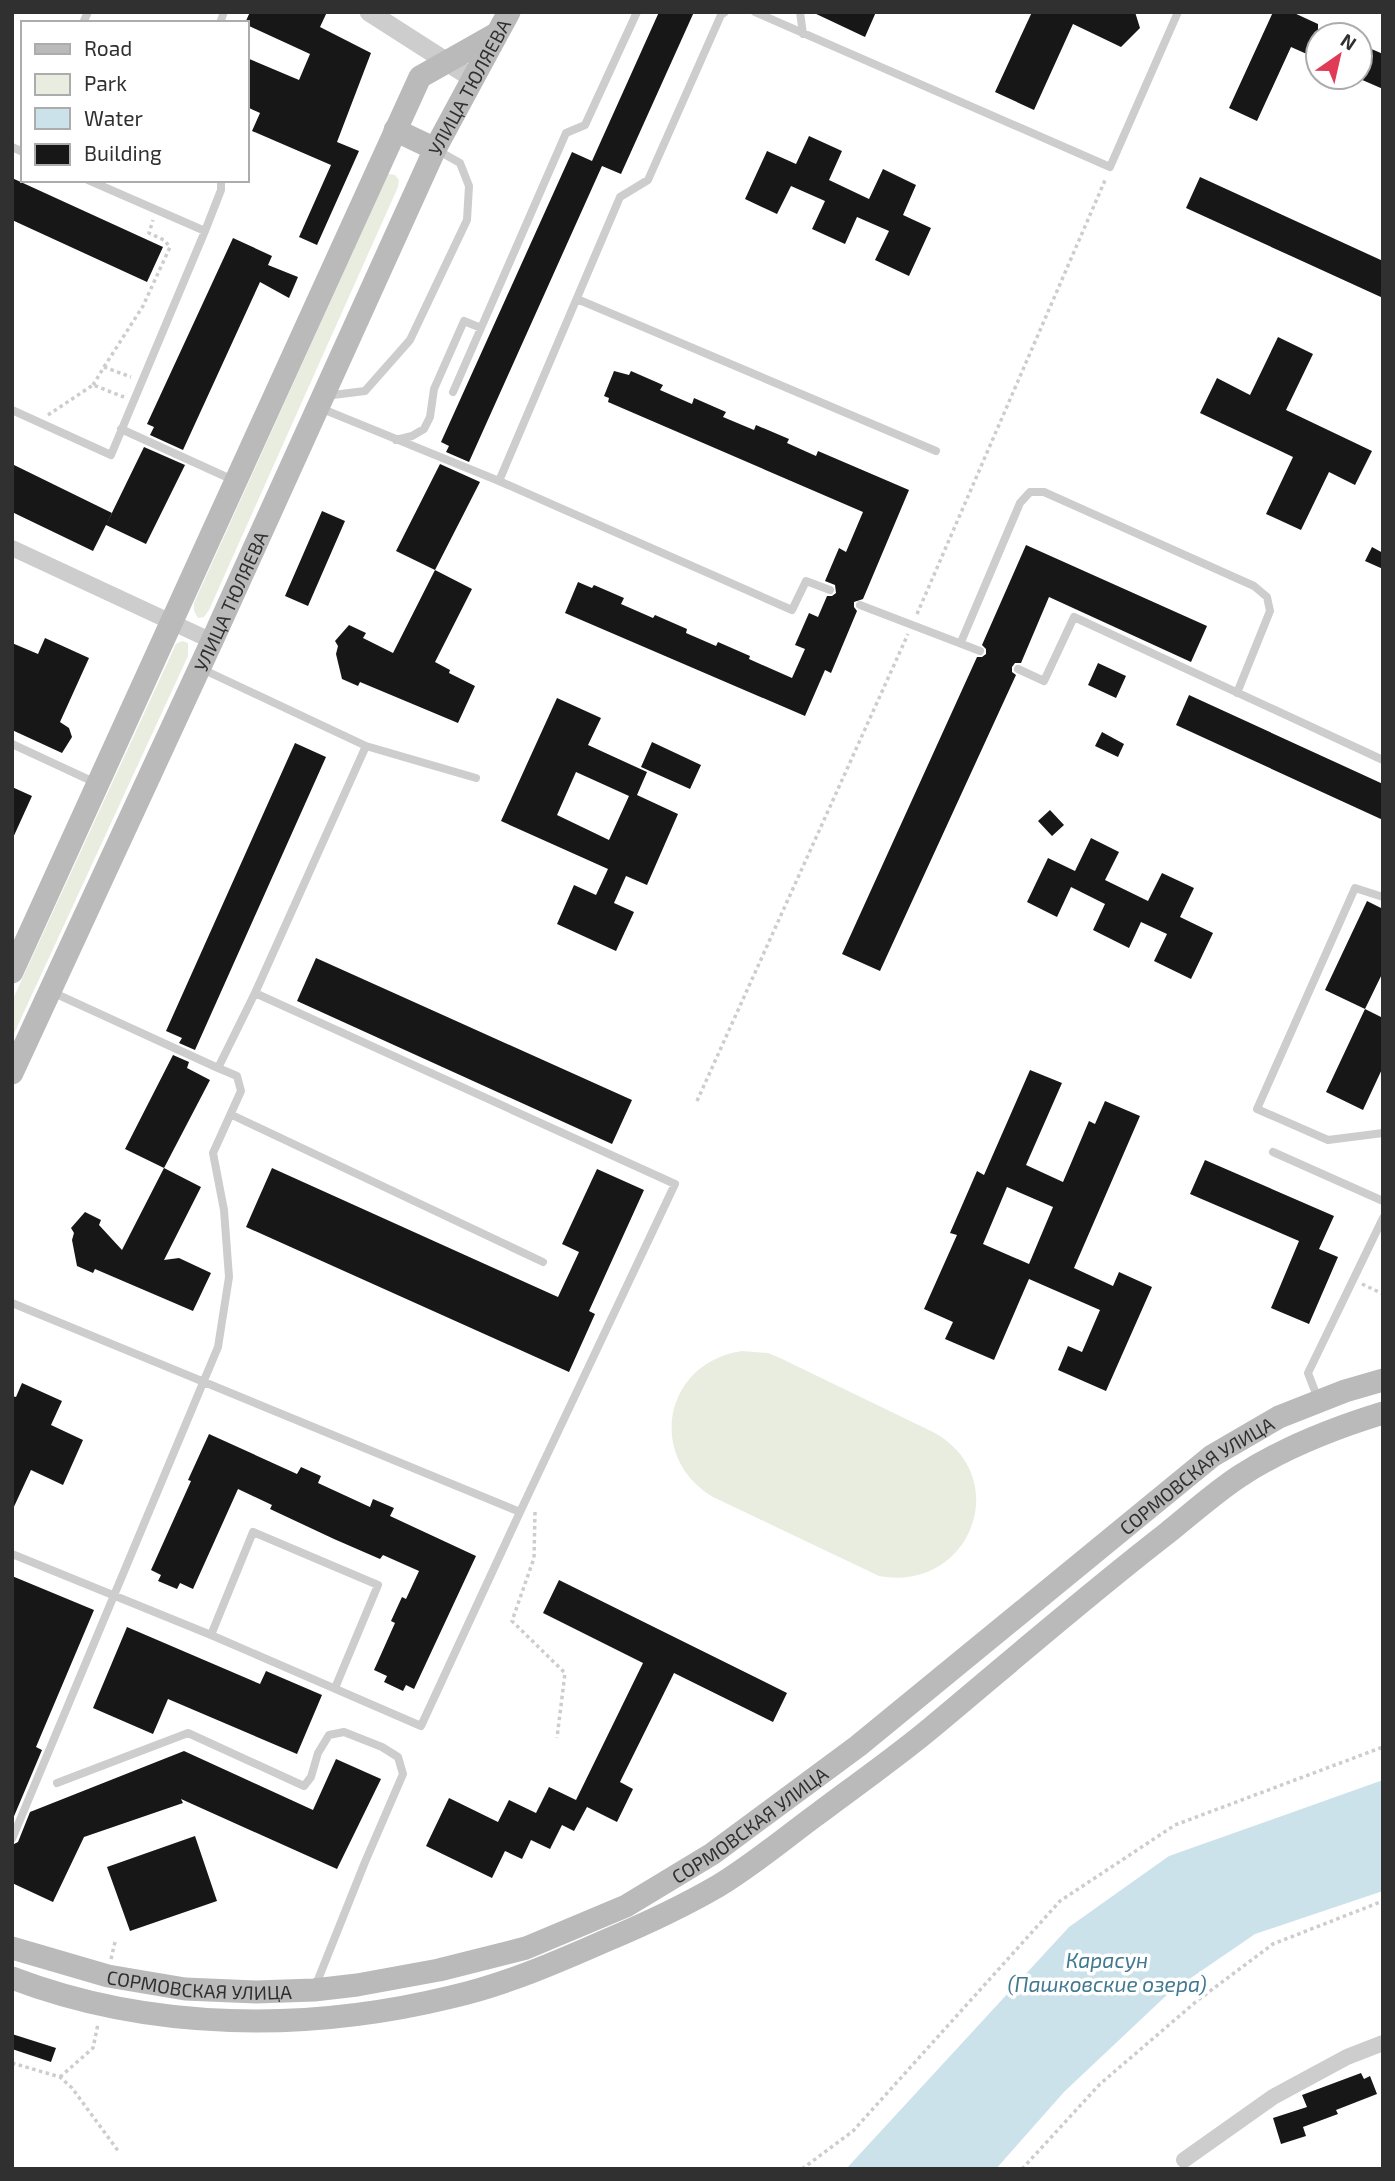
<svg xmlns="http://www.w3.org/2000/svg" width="1395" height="2181" viewBox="0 0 1395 2181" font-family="'Exo 2',sans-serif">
<rect width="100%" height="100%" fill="#fff"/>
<path fill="#e8eddf" d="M388,174L395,175L399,180L398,187L209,610L204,617L198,618L194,611V603Z
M182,641L188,643V656L12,1038V1001L176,644Z
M742,1351L768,1353L780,1358L935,1433C1015,1479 969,1593 879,1576L713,1497C645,1456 665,1362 742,1351Z"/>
<path fill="#cce2eb" d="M1383,1780V1891L1255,1934L1169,1993L1064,2092L996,2169H846L1069,1927L1169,1856Z"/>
<path fill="#171717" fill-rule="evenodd" d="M250,12H327L320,27L371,53L337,142L359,151L317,245L299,237L331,165L252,131L260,113L247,107V58L299,80L310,54L247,25L245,23Z
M659,12H694L621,174L602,166L469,462L446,452L449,446L441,442L572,152L592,161Z
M812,12H876L865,37Z
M1032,12H1135L1140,28L1121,47L1073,24L1034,110L995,92Z
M1273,12H1292L1318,24V59L1291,47L1257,121L1229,108Z
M1360,44L1383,54V89L1360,79Z
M809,136L842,151L829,180L869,199L883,169L916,185L903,215L931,228L909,276L875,260L889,231L857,217L845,244L812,229L825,201L791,186L777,214L745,199L767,151L796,164Z
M1200,177L1383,261V298L1186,208Z
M12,178L163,247L147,282L12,220Z
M233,238L272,256L268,265L298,277L289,298L260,282L183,450L150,435L154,427L147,424Z
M1278,337L1313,354L1286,410L1372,451L1355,485L1329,472L1301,530L1266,514L1293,457L1200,413L1217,378L1250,395Z
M614,371L629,375L631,371L663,385L660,390L692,404L694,398L726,412L723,417L754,430L756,425L789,439L787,443L816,456L818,451L909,490L863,599L854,602V607L857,611L831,673L825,670L805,716L565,613L578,582L592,588L594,585L624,598L621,604L653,618L655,615L687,629L686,633L716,646L718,642L750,656L749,659L792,678L805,649L795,645L809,613L818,617L827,596H832L836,593L835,585L825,581L839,548L846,552L863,512L608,402L609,398L604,396Z
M144,447L185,465L146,544L106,525Z
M12,464L112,513L93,551L12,512Z
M440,464L480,482L435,570L396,551Z
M322,511L345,521L308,606L285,596Z
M1026,545L1207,626L1191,662L1049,597L1021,663H1015L1012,667V672L1016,675L880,971L842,954L977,657H982L986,654V649L982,645Z
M1372,547L1383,553V569L1365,561Z
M435,570L472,589L435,662L450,670L449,673L475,686L458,723L360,682L358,686L342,679L336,654L338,646L335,641L349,625L366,633L363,638L393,653Z
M45,638L89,658L60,722L69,728L72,737L62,753L12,730V643L38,654Z
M1098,663L1126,676L1116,698L1088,685Z
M1189,695L1383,784V820L1176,725Z
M557,698L601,718L588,745L647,772L637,795L678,814L647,885L626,876L614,903L634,912L616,951L557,924L574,885L596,895L608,869L501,821ZM576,772L629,796L609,840L557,815Z
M1102,732L1124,744L1118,757L1095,746Z
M652,742L701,765L690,789L641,767Z
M295,743L326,757L195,1050L179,1043L182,1038L166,1031Z
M12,787L32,796L12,840Z
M1050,810L1064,825L1052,836L1038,821Z
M1091,838L1119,852L1105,880L1148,901L1162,873L1194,888L1180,917L1213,933L1191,979L1154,961L1167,934L1141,922L1129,948L1093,930L1105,904L1071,887L1057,917L1027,902L1048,858L1075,871Z
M1367,901L1383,909V972L1365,1009L1325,990Z
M316,958L632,1100L612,1144L297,1001Z
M1365,1009L1383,1018V1067L1363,1110L1326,1092Z
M173,1055L189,1062L187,1068L210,1080L164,1168L125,1149Z
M1030,1070L1062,1083L1026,1165L1063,1182L1089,1121L1095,1124L1105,1101L1140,1116L1074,1268L1113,1286L1119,1272L1152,1287L1106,1391L1058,1370L1068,1346L1082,1352L1100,1310L1029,1279L994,1360L945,1339L953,1322L924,1309L957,1235L950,1233L977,1171L984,1175ZM1007,1187L1053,1207L1029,1264L983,1244Z
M1205,1160L1334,1216L1319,1249L1338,1257L1309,1324L1271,1308L1299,1241L1190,1194Z
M164,1168L201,1187L164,1260L179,1258L211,1273L193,1311L95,1269L93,1273L77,1266L72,1240L74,1233L71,1228L85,1212L101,1220L99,1225L122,1250Z
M272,1168L558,1297L579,1252L562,1244L597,1169L644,1190L589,1311L595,1314L569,1372L246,1227Z
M22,1383L62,1401L51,1425L83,1440L63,1485L31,1470L12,1511V1396L16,1397Z
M209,1434L297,1474L301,1467L321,1476L318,1483L370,1507L373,1499L394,1508L390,1516L476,1556L414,1689L406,1685L403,1691L384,1682L387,1676L374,1670L395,1623L391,1621L402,1597L406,1599L419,1571L383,1555L380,1559L334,1539L270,1509L272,1505L238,1489L193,1589L180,1583L177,1589L158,1581L161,1575L151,1570L191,1481L188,1480Z
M12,1576L94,1610L36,1747L42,1750L12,1821Z
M559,1580L787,1693L773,1722L674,1673L620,1782L633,1789L617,1822L587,1807L574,1831L562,1825L550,1849L531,1840L522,1859L505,1851L492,1878L426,1846L449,1798L498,1822L509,1800L536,1813L549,1787L576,1800L643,1663L543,1613Z
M127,1627L260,1684L266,1671L322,1695L297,1754L168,1699L153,1734L93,1708Z
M184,1751L313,1810L336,1759L381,1779L337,1869L181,1799L183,1803L84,1837L53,1902L12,1883V1845L18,1842L30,1812Z
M195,1836L217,1901L130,1931L107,1867Z
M12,2034L56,2048L51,2062L12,2049Z
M1361,2073L1364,2079L1370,2076L1377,2094L1336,2110L1338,2114L1303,2127L1306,2136L1281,2144L1273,2118L1307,2107L1302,2095Z"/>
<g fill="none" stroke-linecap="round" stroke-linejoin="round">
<path stroke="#cdcdcd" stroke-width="3.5" stroke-dasharray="3.5 3.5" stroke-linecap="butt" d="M104,367L143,306L170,247L164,240L149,233L153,220
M93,385L104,367L131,377
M48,415L93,385L124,397
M917,614L1106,178
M697,1101L908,634
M1362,1284L1383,1294
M535,1512L534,1558L512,1621L565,1673L557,1738
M111,1959L115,1942
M12,2063L60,2077L72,2088L119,2152
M60,2077L93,2048L98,2024
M802,2169L853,2131L1060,1901L1175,1825L1383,1747
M1022,2169L1100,2084L1198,2000L1273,1944L1383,1901"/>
<path stroke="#cdcdcd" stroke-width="8" d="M755,12L1110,167L1178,12
M800,12L803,34
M83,23L88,12
M220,23L224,12
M12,147L23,152
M88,180L205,231
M577,299L936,451
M453,392L481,328
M325,396L365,391L410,340L467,220L469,186L460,163L437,150
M320,408L499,481L792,610L806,581L830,590
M12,410L111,455L205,231L221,190V180
M121,429L233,480
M396,440L412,436L424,429L430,417L434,389L464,321L481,328L566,133L585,125L637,12
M499,481L620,197L648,180L721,15L725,12
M860,605L980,651
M961,642L1020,503L1030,492H1044L1254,586L1267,597L1270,611L1237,693
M202,669L366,746L476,778
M1018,669L1044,681L1074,617L1383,760
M12,744L96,783
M1383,897L1355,888L1257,1109L1328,1140L1383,1133
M52,992L218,1068
M255,993L675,1184L520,1512
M232,1115L543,1262
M1273,1152L1383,1201
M12,1303L520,1512L421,1726L211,1635L12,1554
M1318,1399L1308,1373L1383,1218
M211,1635L253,1532L378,1585L335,1688
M57,1783L188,1733L304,1786L311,1777L318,1753L329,1735L344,1732L382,1747L398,1757L403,1774L365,1862L315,1987
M12,1839L218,1347L229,1277L224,1210L213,1153L241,1091L237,1076L218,1068L255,993L366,746"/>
<path stroke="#cdcdcd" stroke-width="16" d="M12,548L212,641
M1184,2160L1273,2097L1347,2057L1383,2043"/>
<path stroke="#cdcdcd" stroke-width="19" d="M369,12L472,78"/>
<g stroke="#bababa" stroke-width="23">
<path d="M395,130L435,149"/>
<path d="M12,972L420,77L496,34"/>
<path id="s1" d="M12,1073L212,641L435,149L509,12"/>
<path id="s2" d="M12,1948L108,1976L185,1989L256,1992L314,1990L357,1985L439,1970L526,1948L626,1906L712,1854L858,1746L1212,1456L1279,1417L1345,1391L1383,1380"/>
<path d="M12,1978C151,2031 308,2032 451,1997C504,1985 555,1963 605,1941C643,1925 682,1907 718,1886C753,1865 786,1837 819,1813C856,1785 895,1758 931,1728C1009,1663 1086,1596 1166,1534C1190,1515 1214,1493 1240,1476C1283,1448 1334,1428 1383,1413"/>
</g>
</g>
<g text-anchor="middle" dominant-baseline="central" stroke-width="7" stroke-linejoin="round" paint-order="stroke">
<g font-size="19" fill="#303030" stroke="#fff">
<text stroke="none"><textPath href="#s1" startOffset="1087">УЛИЦА ТЮЛЯЕВА</textPath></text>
<text stroke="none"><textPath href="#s1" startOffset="520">УЛИЦА ТЮЛЯЕВА</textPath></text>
<text stroke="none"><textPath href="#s2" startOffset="1348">СОРМОВСКАЯ УЛИЦА</textPath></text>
<text stroke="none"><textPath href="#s2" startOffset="780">СОРМОВСКАЯ УЛИЦА</textPath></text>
<text stroke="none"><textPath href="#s2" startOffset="192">СОРМОВСКАЯ УЛИЦА</textPath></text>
</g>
<g font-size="21" font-style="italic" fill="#407990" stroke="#fff">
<text x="1107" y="1959">Карасун<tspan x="1107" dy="24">(Пашковские озера)</tspan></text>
</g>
</g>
<rect width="1395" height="2181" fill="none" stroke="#303030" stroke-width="28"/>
<rect x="21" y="21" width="228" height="161" fill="#ffffff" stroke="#acacac" stroke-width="2"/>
<rect x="35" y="44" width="35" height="10" fill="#bababa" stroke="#acacac" stroke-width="2"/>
<text x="84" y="56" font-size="21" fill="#303030">Road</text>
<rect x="35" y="74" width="35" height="21" fill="#e8eddf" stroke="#acacac" stroke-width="2"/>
<text x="84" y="91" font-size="21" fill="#303030">Park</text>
<rect x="35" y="108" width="35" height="21" fill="#cce2eb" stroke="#acacac" stroke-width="2"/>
<text x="84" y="126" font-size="21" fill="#303030">Water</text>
<rect x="35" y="144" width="35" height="21" fill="#171717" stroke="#acacac" stroke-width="2"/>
<text x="84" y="161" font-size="21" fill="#303030">Building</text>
<g transform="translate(1339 56) rotate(34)"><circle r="33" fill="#ffffff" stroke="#acacac" stroke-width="2"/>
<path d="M0-5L12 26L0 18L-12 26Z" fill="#e03a57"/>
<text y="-10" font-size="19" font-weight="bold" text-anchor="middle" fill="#303030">N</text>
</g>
</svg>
